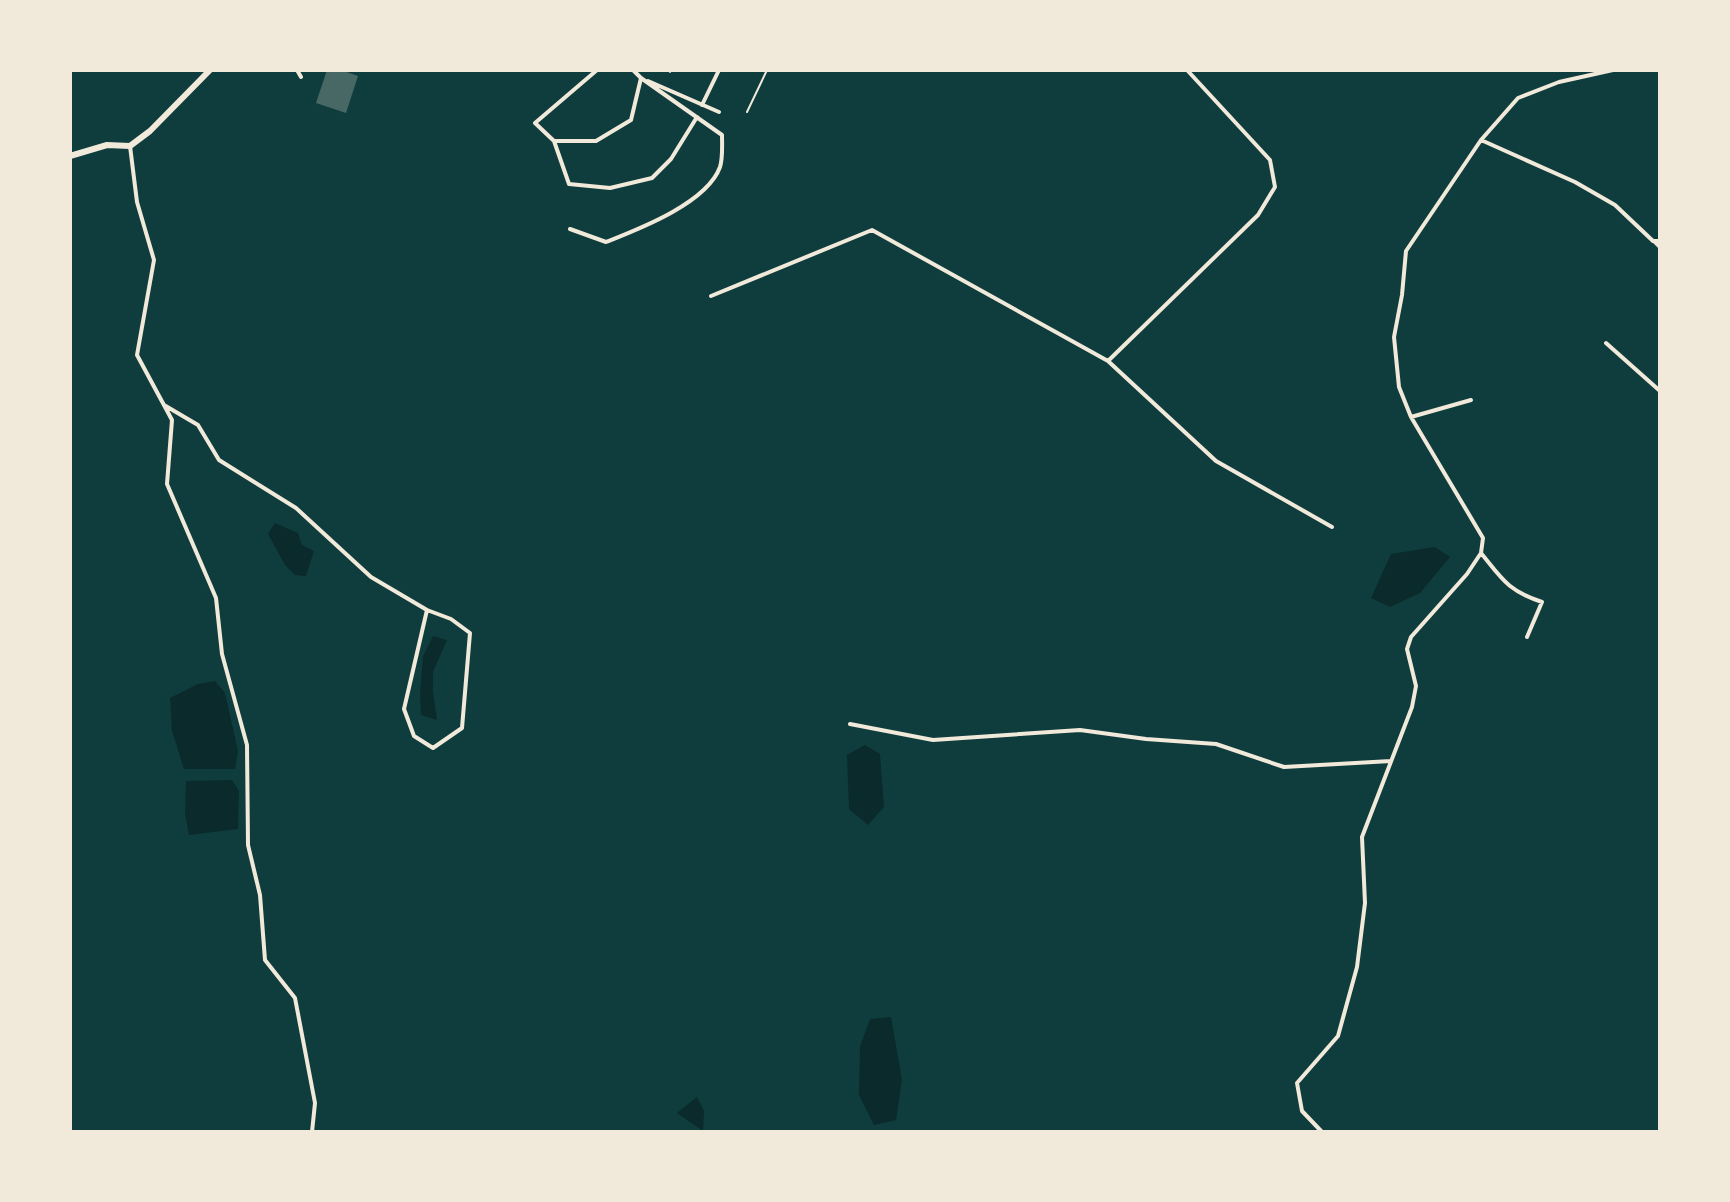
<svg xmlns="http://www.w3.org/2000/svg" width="1730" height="1202" viewBox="0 0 1730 1202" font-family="Poppins,sans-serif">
<rect width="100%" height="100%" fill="#0f3d3e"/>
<path fill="#0a2a2b" d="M275,523L298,533L302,545L314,551L306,576L295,575L285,565L268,534Z
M1435,547L1450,557L1420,593L1390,607L1371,598L1391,554Z
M433,636L447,640L433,672V692L437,720L421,715L420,694L423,656Z
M215,681L225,693L238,751L235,769H184L172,731L170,698L198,684Z
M865,745L880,754L884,807L868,825L849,809L847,755Z
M232,780L239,791L238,829L189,835L185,814L186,781Z
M891,1017L902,1080L896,1120L874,1125L859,1095L860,1047L870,1019Z
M697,1097L704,1111L703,1131L677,1113Z"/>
<path fill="#486865" d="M327,70H341L358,76L346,113L316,103Z"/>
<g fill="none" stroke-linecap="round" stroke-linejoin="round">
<path stroke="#f1e9da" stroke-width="2" d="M670,72V70
M747,112L767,70"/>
<path stroke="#f1e9da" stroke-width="4" d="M297,70L301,77
M597,70L535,123L554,141L569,184L610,188L652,178L671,159L697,117
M633,70L641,78
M648,81L719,112
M702,105L719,70
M1481,140L1575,182L1615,205L1653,241H1660
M554,141H596L631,120L641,78L722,135C722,144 723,158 720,167C707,203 639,229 606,242L570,229
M130,146L137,202L154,260L137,355L172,420L167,484L216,598L222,654L247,745L248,845L260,895L265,960L295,998L315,1103L312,1132
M1654,241L1660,247
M711,296L872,230L1108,361L1216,461L1332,527
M1606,343L1660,391
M1108,361L1258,215L1275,187L1270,160L1187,70
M164,405L198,425L219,460L296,508L371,577L427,610L404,709L414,736L433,748L462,728L470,633L451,619L427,610
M1411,417L1471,400
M1481,553C1502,579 1508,591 1542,602L1527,637
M850,724L933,740L1080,730L1146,739L1216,744L1284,767L1391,761
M1322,1132L1302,1111L1297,1083L1338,1036L1357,967L1365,903L1362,837L1412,707L1416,686L1407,649L1411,637L1467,574L1481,553L1483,538L1411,417L1399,387L1394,337L1402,295L1406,251L1481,140L1518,98L1559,82L1613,70"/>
<path stroke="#f1e9da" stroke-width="6" d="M70,156L107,145L130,146L150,131L210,70"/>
</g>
<rect width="1730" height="1202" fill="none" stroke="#f1e9da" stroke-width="144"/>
</svg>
